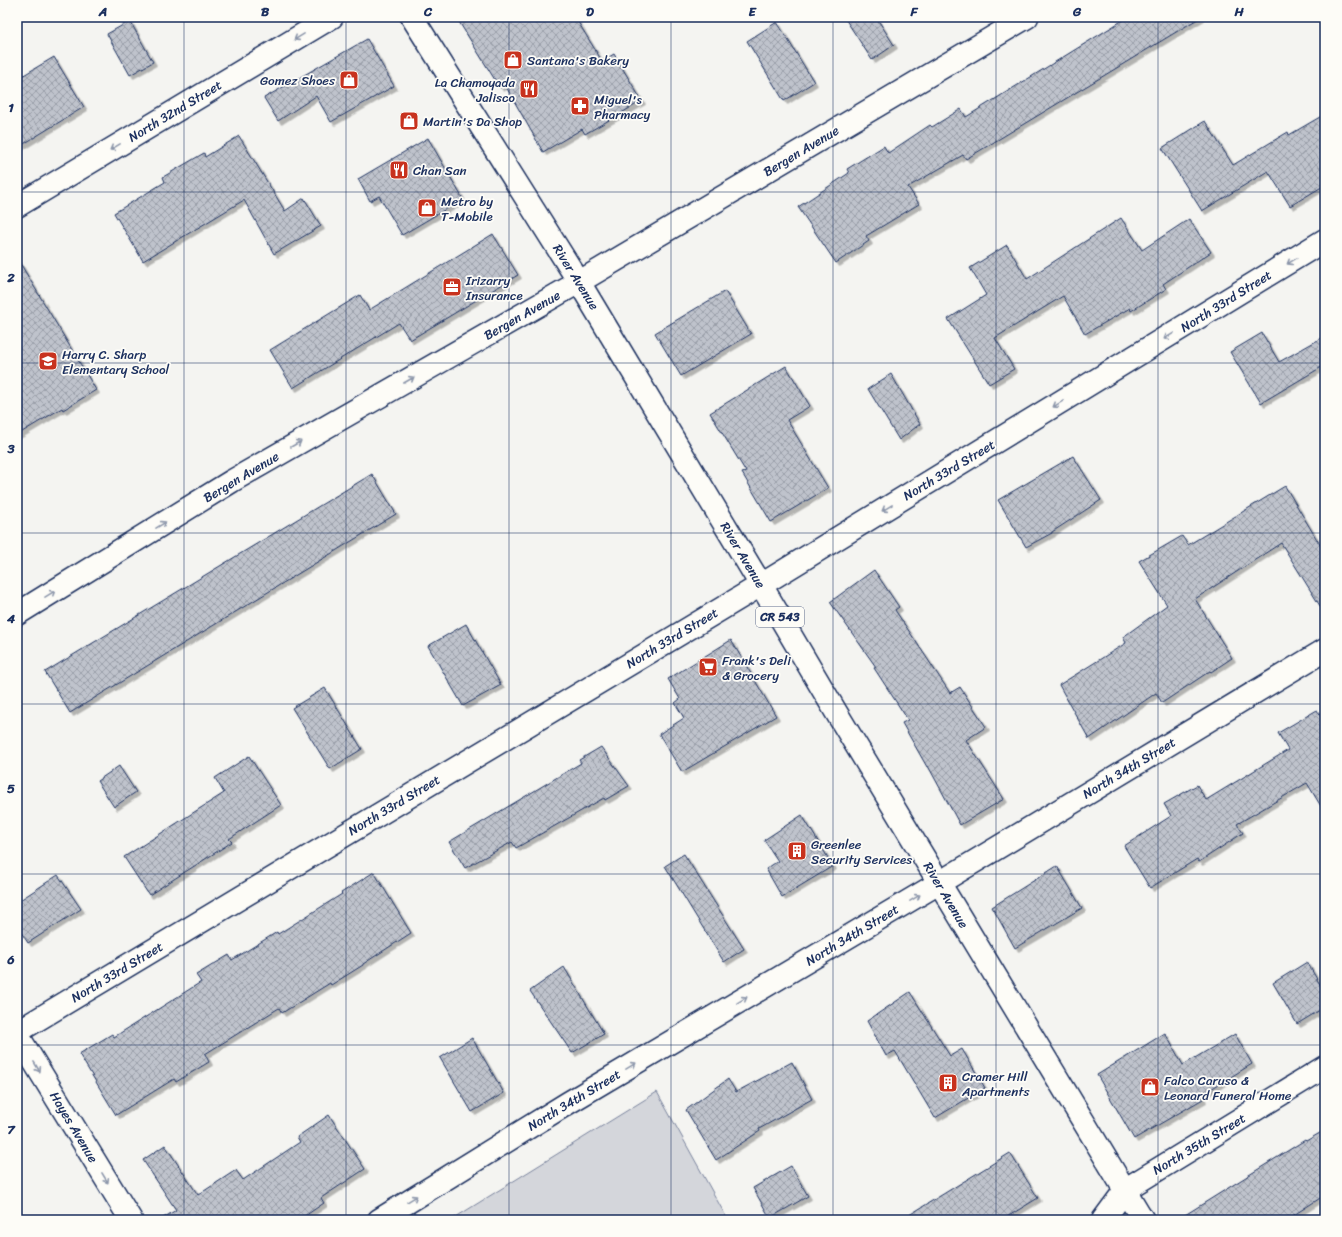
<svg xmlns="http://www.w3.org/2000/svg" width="1342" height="1237" viewBox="0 0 1342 1237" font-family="Sriracha,sans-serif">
<defs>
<pattern id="building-cross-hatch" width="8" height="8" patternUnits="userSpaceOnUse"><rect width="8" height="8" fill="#bfc3cc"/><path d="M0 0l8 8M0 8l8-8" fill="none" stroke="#9a9fa9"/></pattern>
<filter id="shadow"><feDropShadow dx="3.5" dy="3.5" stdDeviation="0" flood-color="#0004"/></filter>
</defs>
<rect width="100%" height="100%" fill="#f4f4f1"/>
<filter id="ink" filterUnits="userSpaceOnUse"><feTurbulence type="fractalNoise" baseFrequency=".025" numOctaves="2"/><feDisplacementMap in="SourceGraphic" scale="8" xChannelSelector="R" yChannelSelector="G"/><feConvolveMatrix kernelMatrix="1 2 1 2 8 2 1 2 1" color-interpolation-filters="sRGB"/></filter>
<g filter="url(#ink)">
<path fill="#d4d6db" stroke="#78829c" d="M657,1092L728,1220H451Z"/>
<path fill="url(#building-cross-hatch)" stroke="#1b2f5e" filter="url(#shadow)" d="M456,17H575L602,61L614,54L642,101L585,134L582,129L543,152L505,85L500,88Z
M844,17H876L894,45L872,60Z
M1128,17H1201L966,159L963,155L908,187L919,204L866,236L869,241L836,263L798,207L849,173L847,169L884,146L888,153L930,125L932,127L961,109L966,117Z
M130,21L153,62L130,75L107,34Z
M777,22L814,82L784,101L747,41Z
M367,39L394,86L331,122L316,96L278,121L264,98Z
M54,57L84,107L17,148V79Z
M1325,114V185L1290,206L1268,171L1202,211L1162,148L1205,121L1233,165L1288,132L1289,135Z
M239,136L285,211L304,198L321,226L274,254L244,200L143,261L114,213L165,182L163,177L204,153L205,157Z
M428,138L463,199L402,235L379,196L370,201L358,179Z
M1121,218L1142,250L1189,219L1211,252L1163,284L1166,289L1131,311L1130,308L1085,334L1063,296L995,338L1014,369L989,384L948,319L986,295L970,268L1007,245L1027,279Z
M493,234L518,275L410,340L399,323L293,388L270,350L360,295L369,310Z
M17,258L96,390L63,410L62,408L17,435Z
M725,291L751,334L681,376L655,333Z
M1262,333L1279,362L1325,336V365L1261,403L1230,352Z
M786,366L810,406L787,420L828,488L771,522L742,473L746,472L710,413Z
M891,374L920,424L899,440L868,389Z
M1073,456L1101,500L1052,532V533L1026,547L998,500Z
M372,474L396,514L70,713L45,672Z
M1285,486L1325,553V614L1281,543L1195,599L1232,658L1211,672L1210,671L1162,703L1156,693L1089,739L1059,685L1126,643L1123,637L1167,605L1139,561L1182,536L1188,545Z
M874,570L899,607L895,610L950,693L960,687L986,727L966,740L1004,799L960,825L928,766L927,767L902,723L908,720L874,668L876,667L830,602Z
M466,624L501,685L463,706L428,646Z
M731,640L776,716L682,772L659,734L684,718L675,703L680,699L668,679Z
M325,688L362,749L330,769L292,708Z
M1317,710L1325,724V813L1307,783L1237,824L1243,833L1199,862L1197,859L1150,888L1124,846L1171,816L1164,804L1197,785L1206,800L1288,750L1278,733Z
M601,747L629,786L605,800L604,798L516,848L512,842L465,868L449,842L581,763L579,760Z
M249,756L281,805L229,839L232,842L149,895L124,857L224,793L215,778Z
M119,766L136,792L114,807L97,781Z
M802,815L833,866L782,897L766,869L778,861L764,840Z
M684,854L744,949L724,962L665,866Z
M1057,866L1082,908L1015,948L992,907Z
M374,872L411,933L363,964V965L331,985L330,983L282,1013L279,1008L205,1054L209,1062L176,1082L174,1079L116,1115L79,1054L112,1034L114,1037L201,982L196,975L229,955L232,960L277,932L278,934L342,894L341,893Z
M58,875L81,909L28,943L17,926V902Z
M1307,962L1325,993V1007L1297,1024L1273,983Z
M564,967L604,1034L572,1053L530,991Z
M910,992L950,1056L962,1049L985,1088L935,1118L895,1051L886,1056L867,1021Z
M1165,1033L1183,1065L1235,1034L1252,1064L1201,1095L1203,1099L1134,1139L1097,1075Z
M472,1038L504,1093L472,1112L440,1058Z
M792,1062L812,1099L759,1129L760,1131L716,1160L686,1110L728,1079L736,1092Z
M329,1115L365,1169L321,1198L324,1203L299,1220H160L176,1210L143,1160L165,1145L198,1195L236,1170L243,1180L300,1142L297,1137Z
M1325,1130V1195L1286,1220H1177L1305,1140L1306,1141Z
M1010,1153L1038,1198L1002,1220H901Z
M791,1166L808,1196L770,1218L753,1188Z"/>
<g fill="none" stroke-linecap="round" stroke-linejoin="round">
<defs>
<path id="street" d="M17,206L332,17
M17,614L232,481L579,282L1027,17
M17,1032L761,585L1325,240
M17,1034L131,1220
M379,1220L568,1103L939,883L1325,650
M1103,1220L1126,1189L1325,1067"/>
<path id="primary" d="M412,17L579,282L761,585L836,712L1143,1220"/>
</defs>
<use href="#street" stroke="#1b2f5e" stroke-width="25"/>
<use href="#primary" stroke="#1b2f5e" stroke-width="25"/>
<use href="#street" stroke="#fdfcf7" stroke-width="22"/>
<use href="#primary" stroke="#fdfcf7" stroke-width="22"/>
</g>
<defs><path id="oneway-shaft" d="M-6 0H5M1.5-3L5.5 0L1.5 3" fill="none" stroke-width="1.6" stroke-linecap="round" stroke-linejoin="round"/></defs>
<g stroke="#8c96aa">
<use href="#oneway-shaft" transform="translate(299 37) rotate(149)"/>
<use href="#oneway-shaft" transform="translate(115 147) rotate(149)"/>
<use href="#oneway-shaft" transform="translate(1292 261) rotate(148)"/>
<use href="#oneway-shaft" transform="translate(1169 336) rotate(149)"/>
<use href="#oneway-shaft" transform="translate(409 380) rotate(-30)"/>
<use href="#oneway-shaft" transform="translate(1058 404) rotate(149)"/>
<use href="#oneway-shaft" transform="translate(296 444) rotate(-30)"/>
<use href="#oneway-shaft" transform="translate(887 508) rotate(149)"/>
<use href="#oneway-shaft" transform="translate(161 525) rotate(-32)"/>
<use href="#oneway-shaft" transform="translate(50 594) rotate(-32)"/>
<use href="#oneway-shaft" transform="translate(915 898) rotate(-31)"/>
<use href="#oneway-shaft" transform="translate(742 1000) rotate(-31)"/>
<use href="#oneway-shaft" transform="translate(631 1066) rotate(-31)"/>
<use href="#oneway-shaft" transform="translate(37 1067) rotate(59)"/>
<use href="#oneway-shaft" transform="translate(105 1178) rotate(59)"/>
<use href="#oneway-shaft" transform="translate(412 1199) rotate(-32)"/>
</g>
</g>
<path fill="none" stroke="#1b2f5e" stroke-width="1" stroke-opacity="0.55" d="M184,17V1220M346,17V1220M509,17V1220M671,17V1220M833,17V1220M996,17V1220M1158,17V1220M17,192H1325M17,363H1325M17,533H1325M17,704H1325M17,874H1325M17,1045H1325"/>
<defs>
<symbol id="shop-square" viewBox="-11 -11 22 22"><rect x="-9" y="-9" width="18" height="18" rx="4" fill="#c8321e" stroke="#fdfcf7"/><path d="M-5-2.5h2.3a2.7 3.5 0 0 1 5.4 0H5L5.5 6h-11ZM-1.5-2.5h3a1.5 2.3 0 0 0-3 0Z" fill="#fff"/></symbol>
<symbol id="restaurant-square" viewBox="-11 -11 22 22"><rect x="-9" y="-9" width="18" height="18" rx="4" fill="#c8321e" stroke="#fdfcf7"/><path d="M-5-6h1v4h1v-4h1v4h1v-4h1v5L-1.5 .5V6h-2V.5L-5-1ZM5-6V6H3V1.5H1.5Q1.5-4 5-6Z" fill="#fff"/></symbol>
<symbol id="pharmacy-square" viewBox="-11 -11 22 22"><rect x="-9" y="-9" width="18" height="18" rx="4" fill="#c8321e" stroke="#fdfcf7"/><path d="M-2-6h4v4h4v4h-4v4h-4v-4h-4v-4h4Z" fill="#fff"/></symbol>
<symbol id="office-square" viewBox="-11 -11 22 22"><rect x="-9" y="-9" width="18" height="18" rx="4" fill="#c8321e" stroke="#fdfcf7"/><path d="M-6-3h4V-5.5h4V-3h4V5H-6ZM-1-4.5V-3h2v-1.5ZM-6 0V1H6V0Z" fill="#fff"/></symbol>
<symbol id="school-square" viewBox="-11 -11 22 22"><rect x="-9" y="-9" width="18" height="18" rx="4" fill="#c8321e" stroke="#fdfcf7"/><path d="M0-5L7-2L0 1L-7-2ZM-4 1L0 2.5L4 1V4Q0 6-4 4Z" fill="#fff"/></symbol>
<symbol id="supermarket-square" viewBox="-11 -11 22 22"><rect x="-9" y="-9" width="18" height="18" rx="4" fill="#c8321e" stroke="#fdfcf7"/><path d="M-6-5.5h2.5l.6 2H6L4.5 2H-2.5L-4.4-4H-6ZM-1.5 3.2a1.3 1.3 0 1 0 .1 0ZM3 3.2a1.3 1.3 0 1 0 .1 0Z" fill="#fff"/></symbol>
<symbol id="building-square" viewBox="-11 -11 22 22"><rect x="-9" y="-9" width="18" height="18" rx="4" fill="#c8321e" stroke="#fdfcf7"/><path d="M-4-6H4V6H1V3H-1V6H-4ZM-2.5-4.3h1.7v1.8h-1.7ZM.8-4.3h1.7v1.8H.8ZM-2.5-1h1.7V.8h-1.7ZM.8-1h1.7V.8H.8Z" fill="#fff"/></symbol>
</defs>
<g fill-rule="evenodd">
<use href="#shop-square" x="502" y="49" width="22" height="22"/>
<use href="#shop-square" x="338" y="69" width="22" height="22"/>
<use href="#restaurant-square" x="518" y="78" width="22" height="22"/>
<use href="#pharmacy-square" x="569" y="95" width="22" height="22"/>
<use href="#shop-square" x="398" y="110" width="22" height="22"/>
<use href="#restaurant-square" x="388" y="159" width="22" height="22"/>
<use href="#shop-square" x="416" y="197" width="22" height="22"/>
<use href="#office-square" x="441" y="276" width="22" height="22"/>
<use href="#school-square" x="37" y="350" width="22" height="22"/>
<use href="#supermarket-square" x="697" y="656" width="22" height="22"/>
<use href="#building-square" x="786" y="840" width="22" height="22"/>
<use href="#building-square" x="937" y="1072" width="22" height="22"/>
<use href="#shop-square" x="1139" y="1076" width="22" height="22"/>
</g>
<g text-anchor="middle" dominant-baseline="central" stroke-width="3.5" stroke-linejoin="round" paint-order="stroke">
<rect fill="#fdfcf7" stroke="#5f6c8c" stroke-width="1" x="756" y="607" width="48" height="20" rx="3"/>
<g font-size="12" font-weight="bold" fill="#1b2f5e">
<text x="780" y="617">CR 543</text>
</g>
<g font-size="13" fill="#1b2f5e" stroke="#fdfcf7" text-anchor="start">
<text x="527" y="60">Santana's Bakery</text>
<text x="335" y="80" text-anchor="end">Gomez Shoes</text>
<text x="515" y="82" text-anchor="end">La Chamoyada<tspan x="515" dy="15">Jalisco</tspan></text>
<text x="594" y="99">Miguel's<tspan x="594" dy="15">Pharmacy</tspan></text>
<text x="423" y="121">Martin's Da Shop</text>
<text x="413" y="170">Chan San</text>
<text x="441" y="201">Metro by<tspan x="441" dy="15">T-Mobile</tspan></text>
<text x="466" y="280">Irizarry<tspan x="466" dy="15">Insurance</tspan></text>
<text x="62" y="354">Harry C. Sharp<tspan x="62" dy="15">Elementary School</tspan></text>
<text x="722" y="660">Frank's Deli<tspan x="722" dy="15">&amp; Grocery</tspan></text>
<text x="811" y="844">Greenlee<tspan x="811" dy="15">Security Services</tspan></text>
<text x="962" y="1076">Cramer Hill<tspan x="962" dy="15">Apartments</tspan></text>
<text x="1164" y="1080">Falco Caruso &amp;<tspan x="1164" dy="15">Leonard Funeral Home</tspan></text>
</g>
<g font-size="13" fill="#1b2f5e" stroke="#fdfcf7">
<text transform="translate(175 111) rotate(-31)">North 32nd Street</text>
<text transform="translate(801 151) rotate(-31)">Bergen Avenue</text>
<text transform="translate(576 277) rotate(58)">River Avenue</text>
<text transform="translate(1226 301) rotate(-32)">North 33rd Street</text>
<text transform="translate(522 315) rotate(-30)">Bergen Avenue</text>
<text transform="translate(949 470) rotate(-31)">North 33rd Street</text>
<text transform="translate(241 477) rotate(-31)">Bergen Avenue</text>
<text transform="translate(743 555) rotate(59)">River Avenue</text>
<text transform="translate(672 638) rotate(-31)">North 33rd Street</text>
<text transform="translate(1129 768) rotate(-31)">North 34th Street</text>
<text transform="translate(394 805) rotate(-31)">North 33rd Street</text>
<text transform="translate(946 895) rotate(59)">River Avenue</text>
<text transform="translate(852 935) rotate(-31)">North 34th Street</text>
<text transform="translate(117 972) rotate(-31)">North 33rd Street</text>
<text transform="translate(574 1100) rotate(-31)">North 34th Street</text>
<text transform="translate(74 1127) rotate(59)">Hayes Avenue</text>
<text transform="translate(1199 1144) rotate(-31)">North 35th Street</text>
</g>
</g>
<rect width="1342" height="1237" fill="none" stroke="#fdfcf7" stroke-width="44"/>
<rect x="22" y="22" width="1298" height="1193" fill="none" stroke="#1b2f5e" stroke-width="1.5"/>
<g font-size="13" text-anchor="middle" font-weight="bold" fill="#1b2f5e">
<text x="103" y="16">A</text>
<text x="265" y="16">B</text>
<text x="428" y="16">C</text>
<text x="590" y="16">D</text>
<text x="752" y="16">E</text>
<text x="914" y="16">F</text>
<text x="1077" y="16">G</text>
<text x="1239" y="16">H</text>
<text x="11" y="112">1</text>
<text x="11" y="282">2</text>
<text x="11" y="453">3</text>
<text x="11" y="623">4</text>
<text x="11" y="793">5</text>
<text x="11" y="964">6</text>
<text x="11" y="1134">7</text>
</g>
</svg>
